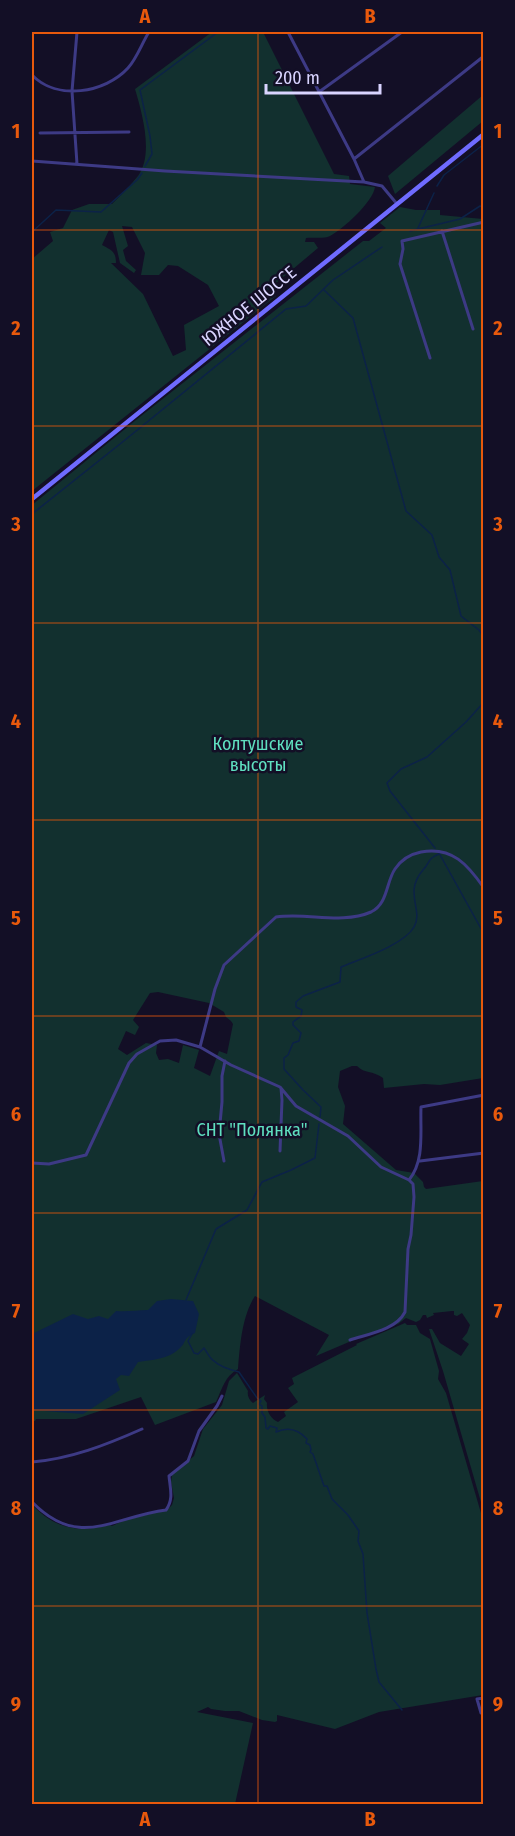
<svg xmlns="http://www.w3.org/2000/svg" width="515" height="1836" viewBox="0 0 515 1836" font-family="'Fira Sans Condensed',sans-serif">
<rect width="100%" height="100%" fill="#130f26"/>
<path fill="#12302f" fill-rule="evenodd" d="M212,32H263L334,174L349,176L350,184L375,187C373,202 343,229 330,236C324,239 313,237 306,238L305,242H314L318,248L268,290L276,296L32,491V259L53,241L50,232L63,228L72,210L89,204H112C121,195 130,186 138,176C154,154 142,113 135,89ZM122,226L132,227L145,253L141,275H159L168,265L178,266L208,285L219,306L184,325L186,350L173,356L143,294L111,263H116C116,251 111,250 102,245L109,230L113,232L120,263L134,273L136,270L126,261L123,250L128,246Z
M483,95V121L395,194L388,176Z
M400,207L416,210H440V215L483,219V1078L440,1085L424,1084L384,1088L383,1078C372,1070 365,1074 357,1066H352L340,1071L338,1087L345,1106L343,1124L396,1170L414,1173L423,1182L424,1187L426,1189L483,1181V1509L443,1371L429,1329H432L440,1343L461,1356L469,1344L462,1339L467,1333L470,1325L462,1313L457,1316L454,1315V1311H452L433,1313L434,1315L427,1318L426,1315H423L420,1320L416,1322L406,1318L398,1324L356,1339L316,1356L329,1335L255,1296C242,1316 240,1345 238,1369C225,1376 222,1389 216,1402L155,1425L141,1397L76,1419H36L35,1421H32V505L136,420L363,241H369L386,228L380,223ZM158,992L209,1003L224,1012L226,1017L231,1021L233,1024L227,1054L219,1051L210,1076L194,1068L199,1050L183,1045L179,1063L168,1059L159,1060L156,1053L157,1045L146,1043L127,1055L118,1049L126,1031L135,1035L139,1027L133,1020L150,993Z
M405,1323L407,1325H416L420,1333L430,1339L439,1371L438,1379L446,1393L483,1520V1695L379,1712L335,1729L277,1715V1721L275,1722L262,1720L239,1711H225L211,1709L208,1707L197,1712L253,1723L235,1804H32V1505C56,1529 77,1533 110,1525L112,1526L125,1520L167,1510L172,1505L174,1498L171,1482L172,1475L194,1456L203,1429L222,1405L229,1381L237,1373L248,1391C247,1395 249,1400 253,1403L265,1395L264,1399L267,1403C266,1411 271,1419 278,1422L286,1416L284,1412L298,1402L288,1388L294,1384L292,1378L357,1345L356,1344Z"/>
<path fill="#0c2248" d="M171,1299L193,1301L199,1314L195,1333C182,1339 187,1342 179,1349C169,1359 151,1360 138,1362L129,1376L121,1375L116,1379L120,1390L83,1414L32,1410V1334L73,1314L88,1319L99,1316L108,1319L116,1311C127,1312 137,1310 148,1310L157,1301Z"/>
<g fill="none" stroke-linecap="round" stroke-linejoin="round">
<path stroke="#0c2248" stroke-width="1.5" d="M145,166L152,154L150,136L140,90L218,32
M437,186L444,175L484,144
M418,228L434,193
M410,231L460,219L480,206L484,207
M32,232L56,210L101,212L137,180L142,173
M324,290L353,318L406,511L432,535L439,557L450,570L461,616L479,630L484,637
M32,514L125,440L286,309L306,306L333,280L382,247
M435,848L390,791L387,783L401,769L427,757L466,722L484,702
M439,853L484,934
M320,1117L321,1107L303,1090L284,1069V1058L288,1055L293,1043L299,1041L301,1033L293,1025V1022L301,1016L302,1010L296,1007V1002L303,996L340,982L341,967C360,959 404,945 414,927C424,910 403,893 423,870C431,861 427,859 439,854
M186,1300L216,1229L247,1210L262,1182L291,1170L315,1158L319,1124
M192,1334L188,1341L194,1353L198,1354L204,1348C207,1352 210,1359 214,1361C219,1366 231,1370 239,1372L257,1398L261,1401L259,1404L262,1406V1413L265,1417L266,1428L268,1429L270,1426L277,1428L276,1432C289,1426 299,1430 307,1439L306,1443L310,1445L311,1450L310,1452L313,1454L324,1486H327L332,1499L348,1515L359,1531L358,1541L363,1554L367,1613L376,1669L379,1682L402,1710"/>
<path stroke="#3d3a85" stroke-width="3" d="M288,32L354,159L364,182
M32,75C57,101 105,93 128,68C137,58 142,43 149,32
M319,92L402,32
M40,133L129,132
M354,159L484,56
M32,161L165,171L364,182L382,186L397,204
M77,164L72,91L77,32
M442,231L473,329
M430,358L400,264L403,249L402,241L484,222
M200,1047L215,989L224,965L276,917C307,912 341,925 371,912C388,904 386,882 395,869C401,860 411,854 421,852C452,846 468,865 484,888
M280,1151L282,1100L281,1088
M224,1161L219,1134L222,1102V1076L225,1061
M420,1161L484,1153
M32,1163L49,1164L86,1155L129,1063L137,1054L160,1041L176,1040L200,1047L231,1065L280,1087L296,1106L348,1136L381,1167L409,1180L413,1184L414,1197L411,1235L408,1249L405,1312C396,1330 368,1334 350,1340
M409,1180C425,1160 420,1132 421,1107L484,1095
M32,1462C70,1459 106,1445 142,1429
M32,1502C79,1550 112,1517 166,1510C174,1499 170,1488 169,1476L188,1461L199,1431L217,1406L222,1396
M481,1713L477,1699L484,1698"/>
<path stroke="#6f6bff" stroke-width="4.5" d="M32,499L484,134"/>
</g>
<path fill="none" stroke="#e8590c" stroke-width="1.5" stroke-opacity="0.55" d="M258,32V1804M32,230H484M32,426H484M32,623H484M32,820H484M32,1016H484M32,1213H484M32,1410H484M32,1606H484"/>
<g text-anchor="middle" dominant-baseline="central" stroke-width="5" stroke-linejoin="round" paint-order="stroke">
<g font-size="18" fill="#d9d4ff" stroke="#130f26">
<text transform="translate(249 306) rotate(-39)">ЮЖНОЕ ШОССЕ</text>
</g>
<g font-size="18" fill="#5fe0c0" stroke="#130f26">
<text x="258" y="744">Колтушские<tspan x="258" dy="21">высоты</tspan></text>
<text x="252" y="1130">СНТ "Полянка"</text>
</g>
</g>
<rect width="515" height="1836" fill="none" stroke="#130f26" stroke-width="66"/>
<path d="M266 84v9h114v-9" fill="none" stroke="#d9d4ff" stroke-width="3"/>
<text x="275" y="84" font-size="18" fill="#d9d4ff" stroke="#130f26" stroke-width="4.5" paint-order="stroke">200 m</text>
<rect x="33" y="33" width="449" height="1770" fill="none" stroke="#e8590c" stroke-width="2"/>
<g font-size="20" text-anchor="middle" font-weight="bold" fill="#e8590c">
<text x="145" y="23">A</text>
<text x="370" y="23">B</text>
<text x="16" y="138">1</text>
<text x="498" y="138">1</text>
<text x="16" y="335">2</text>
<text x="498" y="335">2</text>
<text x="16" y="531">3</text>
<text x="498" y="531">3</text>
<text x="16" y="728">4</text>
<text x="498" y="728">4</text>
<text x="16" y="925">5</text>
<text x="498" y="925">5</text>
<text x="16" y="1121">6</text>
<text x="498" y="1121">6</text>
<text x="16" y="1318">7</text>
<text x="498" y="1318">7</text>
<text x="16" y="1515">8</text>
<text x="498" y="1515">8</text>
<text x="16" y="1711">9</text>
<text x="498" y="1711">9</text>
<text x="145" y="1826">A</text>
<text x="370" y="1826">B</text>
</g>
</svg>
